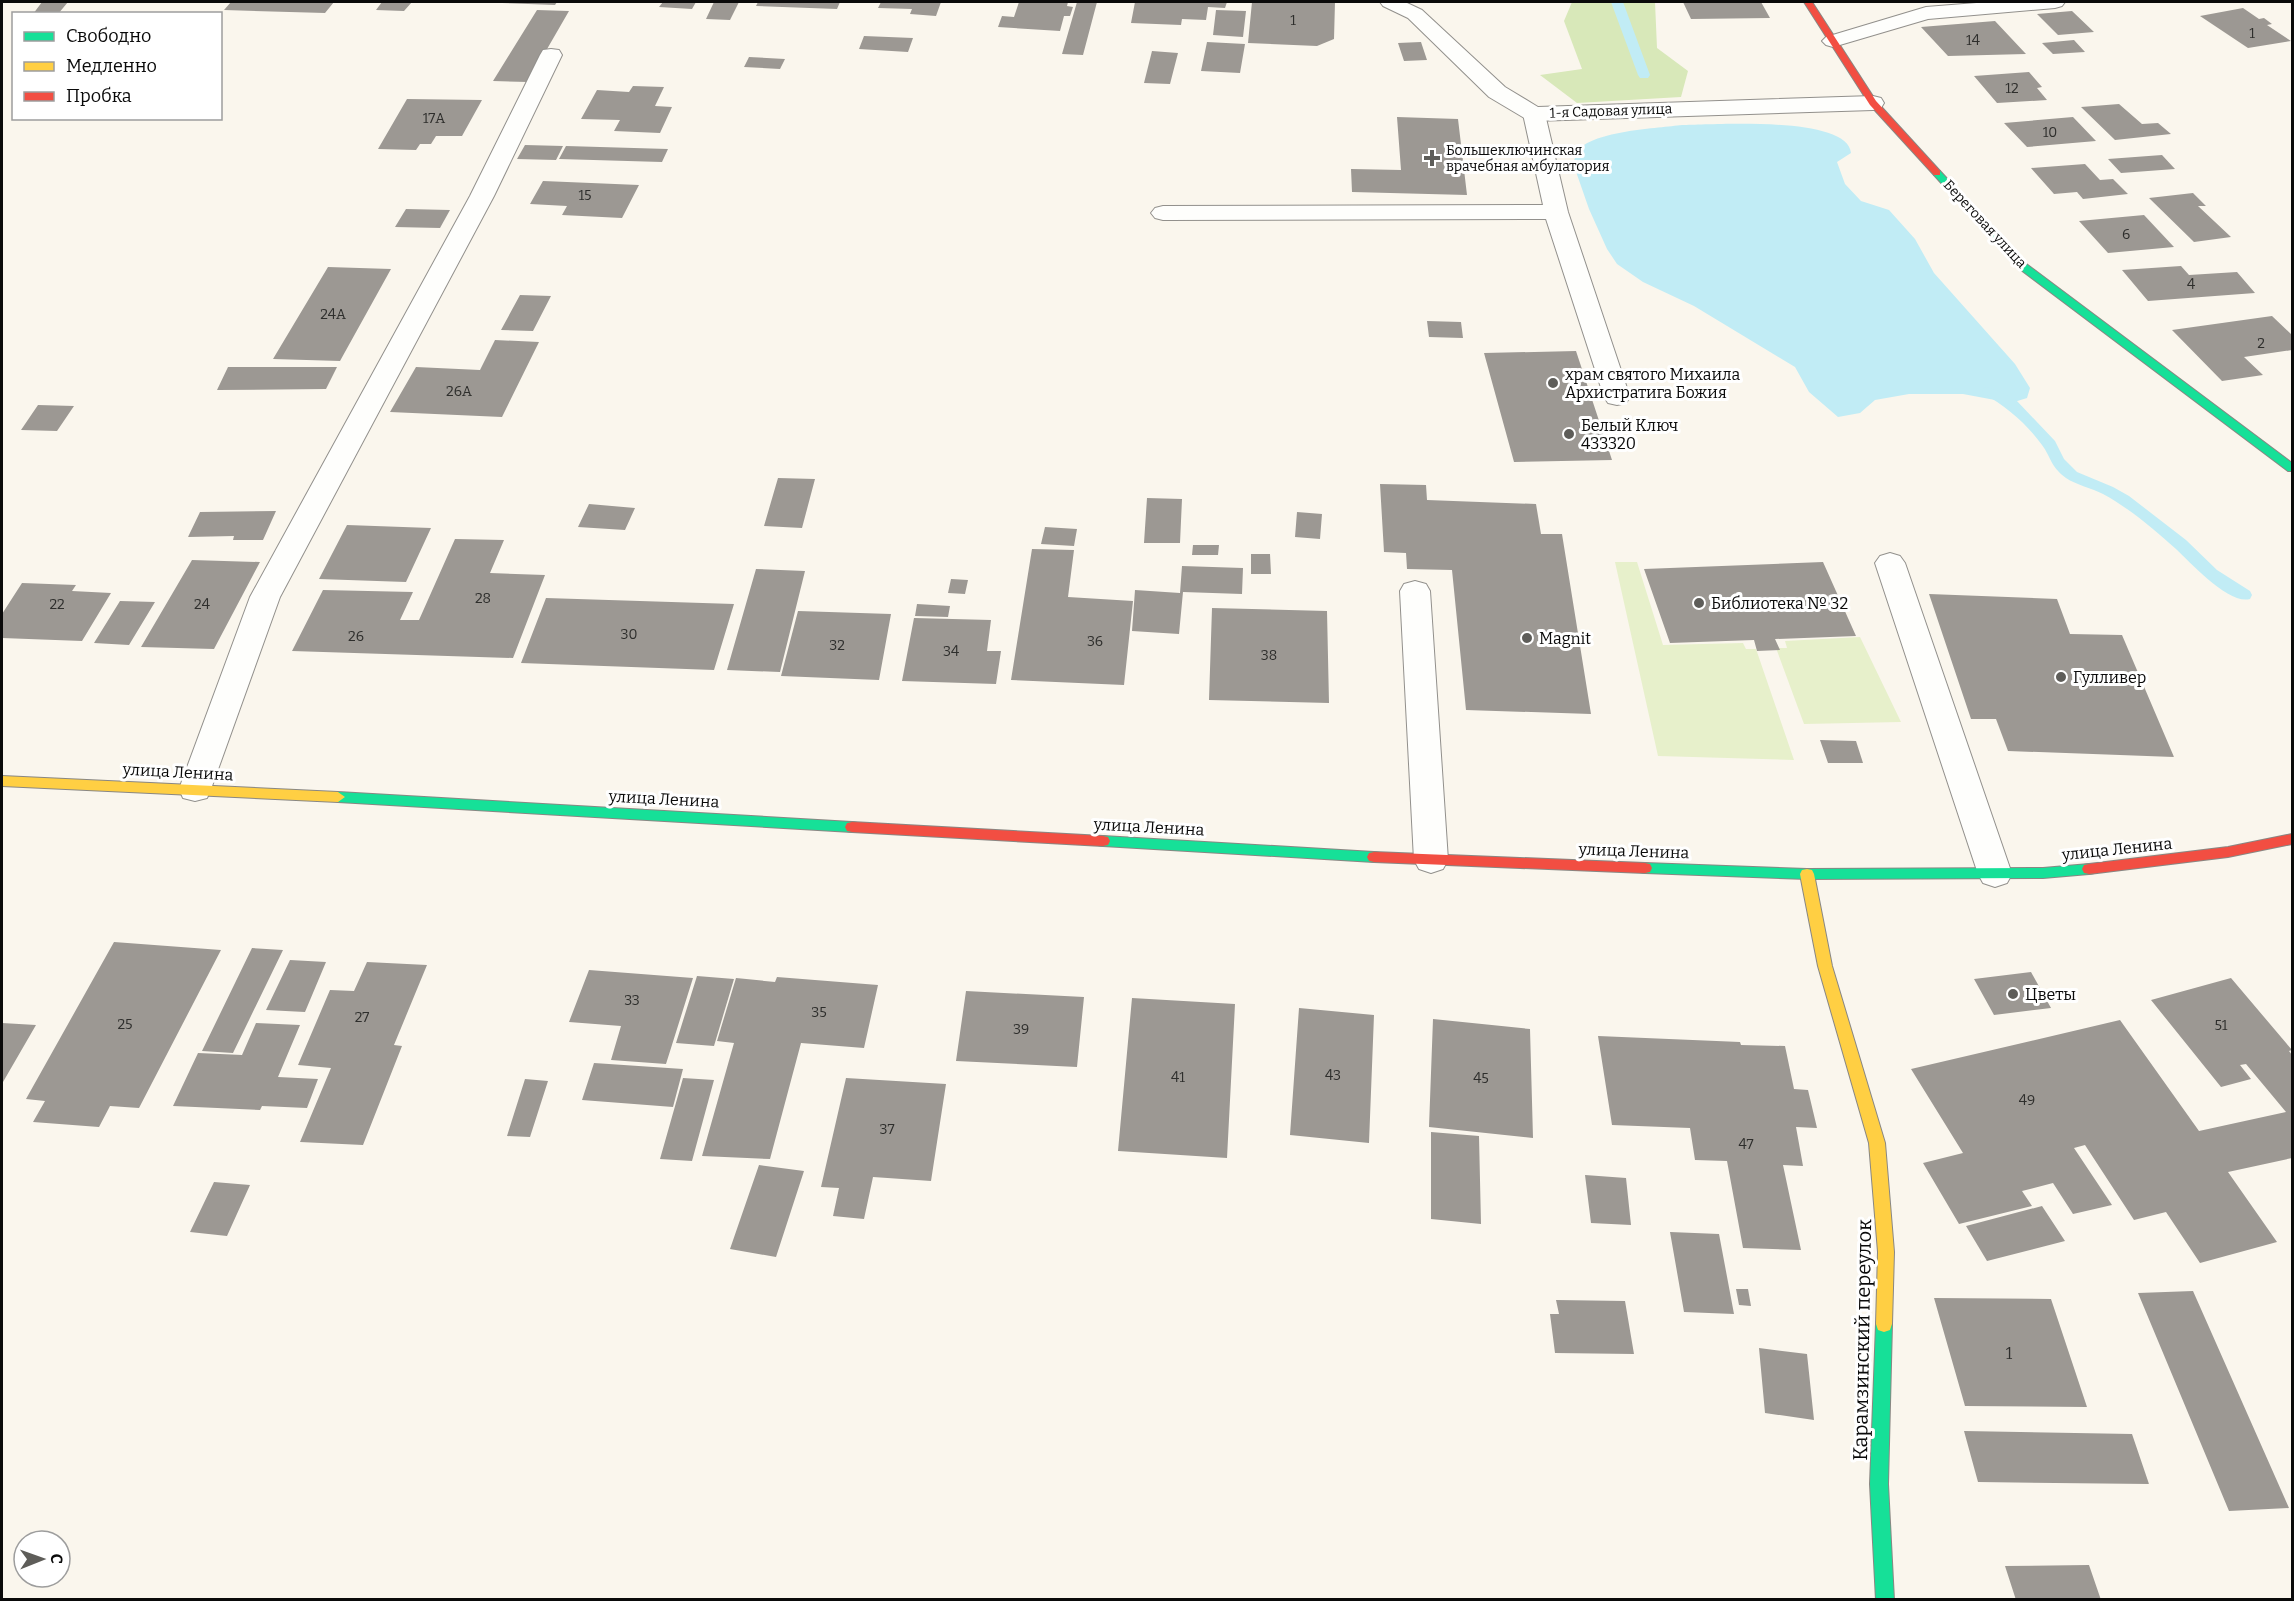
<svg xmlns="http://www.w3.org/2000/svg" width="2294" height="1601" viewBox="0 0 2294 1601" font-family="Bitter,serif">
<rect width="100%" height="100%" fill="#faf6ed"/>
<path fill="#e7f0cb" d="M1615,562H1637L1663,645L1743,643L1746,649H1756L1794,760L1658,756Z
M1860,637L1901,722L1804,724L1776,648H1787L1785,641Z"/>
<path fill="#d8e8b9" d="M1572,2H1655L1657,48L1688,71L1681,97L1577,103L1540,75L1582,69L1564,21Z"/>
<path fill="#c1ecf5" d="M1682,125C1711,125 1848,115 1851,153L1837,162L1845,184L1861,201L1889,210L1915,239L1934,273L2015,364L2030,388L2027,398L2011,403L1963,394H1909L1875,400L1860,413L1838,417L1809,392L1795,367L1694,306L1643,282L1617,264L1607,249L1589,209L1573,163C1575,159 1576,153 1579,150C1593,131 1659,128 1682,125Z"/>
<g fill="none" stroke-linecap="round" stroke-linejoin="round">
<path fill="#c1ecf5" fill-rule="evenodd" d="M1611,2H1623L1650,75L1648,78H1640L1638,75Z
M1989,387L2016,400L2055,441L2064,459L2077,472L2113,487L2129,496L2186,540L2217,570L2250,591L2252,595L2250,599C2229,605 2191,563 2176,549C2155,530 2129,508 2103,494C2092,488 2076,485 2066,478C2050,466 2051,457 2042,445C2027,424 2006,406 1984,394L1982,391L1984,388Z"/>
</g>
<path fill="#9c9893" d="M42,2H68L58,14H33Z
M231,2H334L325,13L224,10Z
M382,2H412L404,11L376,10Z
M502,2H557L555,5L502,3Z
M663,2H696L692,9L659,7Z
M714,2H739L730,20L706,19Z
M758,2H840L837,9L756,6Z
M881,2H941L936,16L910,14L912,9L878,8Z
M1019,2H1068L1067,6L1073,7L1070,16H1064L1060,31L998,27L1002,16L1014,17Z
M1077,2H1097L1083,55L1062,54Z
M1135,2H1227L1225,8L1208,7L1206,20L1182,19L1181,25L1131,23Z
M1252,2H1335L1334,39L1317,46L1248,43Z
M1683,2H1761L1770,18L1691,19Z
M2243,8L2259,19L2264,18L2272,24L2267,25L2291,41L2248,48L2200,16Z
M537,10L569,11L528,82L493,81Z
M1216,10L1246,11L1243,37L1213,35Z
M2072,11L2094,32L2058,35L2037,14Z
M1995,21L2026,54L1948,56L1921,27Z
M864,36L913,38L908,52L859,49Z
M2074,40L2085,52L2053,54L2042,43Z
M1207,42L1245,44L1240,73L1201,71Z
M1421,42L1427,60L1404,61L1398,43Z
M1152,51L1178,53L1170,84L1144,83Z
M749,57L785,59L780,69L744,67Z
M2029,72L2042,87L2037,88L2047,100L1997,103L1974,76Z
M633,86L664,87L655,106L672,107L660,133L614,131L620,120L581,119L597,90L629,92Z
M407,99L482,100L462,136H436L431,144H420L416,150L378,149Z
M2119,104L2142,124L2158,123L2171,134L2115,140L2081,107Z
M1397,117L1458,119L1467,195L1352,192L1351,169L1401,170Z
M2073,117L2096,141L2027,147L2004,123Z
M525,145L563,146L556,160L517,159Z
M566,146L668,149L662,162L559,159Z
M2162,155L2175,169L2121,173L2108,159Z
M2085,164L2100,180L2113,179L2128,194L2083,199L2077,192L2054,194L2031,168Z
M543,181L639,185L622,218L562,215L567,206L530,204Z
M2193,193L2206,206H2198L2231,237L2194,242L2149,198Z
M406,209L450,210L440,228L395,227Z
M2144,215L2174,247L2108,253L2079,221Z
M2181,266L2189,275L2237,272L2255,293L2148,301L2122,270Z
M328,267L391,269L340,361L273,359Z
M520,295L551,296L533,331L501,330Z
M2272,316L2292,335V350L2244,357L2263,375L2222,381L2172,330Z
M1427,321L1461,322L1463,338L1429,337Z
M495,340L539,342L502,417L390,412L416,367L480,370Z
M1576,351L1612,460L1514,462L1484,353Z
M228,367H337L326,389L217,390Z
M38,405L74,406L57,431L21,430Z
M778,478L815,479L802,528L764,526Z
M1380,484L1426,485L1427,500L1536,504L1541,534H1562L1591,714L1466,710L1452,570L1407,569L1406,553L1384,552Z
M1147,498L1182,499L1180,543H1144Z
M589,504L635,508L625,530L578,527Z
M276,511L263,540H233L234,536L188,537L200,512Z
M1297,512L1322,514L1320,539L1295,537Z
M347,525L431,528L406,582L319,579Z
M1045,527L1077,529L1074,546L1041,544Z
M455,539L504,540L490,573L545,575L513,658L292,651L323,590L413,592L400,620H419Z
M1193,545H1219L1218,555H1192Z
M1032,549L1074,550L1068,597L1133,601L1124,685L1011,680Z
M1251,554H1270L1271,574H1251Z
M192,560L260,562L214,649L141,647Z
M1823,562L1856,636L1775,639L1780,650L1757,651L1754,640L1670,643L1644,569Z
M1182,566L1243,568L1242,594L1183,592L1179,634L1132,631L1135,590L1180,593Z
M756,569L805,571L780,672L727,670Z
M951,579L968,580L965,594L948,593Z
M22,583L76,585L72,591L111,593L82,641L2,638V614Z
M1929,594L2057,599L2070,634L2122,635L2174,757L2008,751L1996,719H1971Z
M546,598L734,604L714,670L521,663Z
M120,601L155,602L129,645L94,643Z
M917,604L950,606L948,617L915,616Z
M1212,608L1327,611L1329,703L1209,700Z
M798,611L891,614L879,680L781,676Z
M914,618L991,620L987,651H1001L996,684L902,681Z
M1820,740L1856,741L1863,763H1828Z
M114,942L221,950L139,1108L110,1106L99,1127L33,1122L45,1101L26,1099Z
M252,948L283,950L233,1053L202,1051Z
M290,960L326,962L305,1012L266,1010Z
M367,962L427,965L394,1045L402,1046L363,1145L300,1142L331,1068L298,1065L330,990L354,991Z
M589,970L693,978L666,1064L611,1060L621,1026L569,1022Z
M2031,972L2051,1008L1994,1015L1974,979Z
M697,976L734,979L714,1046L676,1043Z
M777,977L878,985L864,1048L801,1043L770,1159L702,1156L734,1043L717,1041L736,978L775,982Z
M2231,978L2292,1050L2289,1051L2292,1055V1158L2228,1172L2277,1242L2200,1263L2166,1212L2134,1220L2085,1145L2074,1148L2112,1205L2073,1214L2053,1183L2022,1191L2032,1206L1959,1224L1923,1163L1963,1153L1911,1069L2120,1020L2199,1131L2286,1112L2246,1064L2240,1065L2251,1079L2221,1087L2151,1000Z
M966,991L1084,997L1077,1067L956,1061Z
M1132,998L1235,1004L1227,1158L1118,1151Z
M1299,1008L1374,1015L1369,1143L1290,1135Z
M1433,1019L1530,1029L1533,1138L1429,1127Z
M2,1023L36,1025L3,1082H2Z
M256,1023L300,1025L278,1077L318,1079L307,1108L262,1106L260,1110L173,1106L198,1053L242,1055Z
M1598,1036L1740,1042L1741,1045L1785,1046L1794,1089L1808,1090L1817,1128L1796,1127L1803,1166L1783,1165L1801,1250L1743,1248L1727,1161L1695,1160L1690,1128L1612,1125Z
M594,1063L683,1069L673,1107L582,1100Z
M683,1078L714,1080L692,1161L660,1159Z
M846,1078L946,1084L931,1181L873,1177L864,1219L833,1216L839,1188L821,1187Z
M525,1079L548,1081L530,1137L507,1136Z
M1431,1132L1479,1136L1481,1224L1431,1219Z
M759,1165L804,1171L776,1257L730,1249Z
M1585,1175L1626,1178L1631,1225L1591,1223Z
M214,1182L250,1185L227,1236L190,1232Z
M2042,1206L2065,1241L1987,1261L1966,1226Z
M1670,1232L1719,1234L1734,1314L1684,1312Z
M1736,1289H1748L1751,1306L1739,1305Z
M2193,1291L2289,1508L2229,1511L2138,1293Z
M1934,1298L2051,1299L2087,1407L1965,1406Z
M1556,1300L1625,1301L1634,1354L1555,1353L1550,1314H1559Z
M1759,1348L1807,1354L1814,1420L1765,1413Z
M1964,1431L2132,1434L2149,1484L1978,1482Z
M2089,1565L2101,1600H2016L2005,1566Z"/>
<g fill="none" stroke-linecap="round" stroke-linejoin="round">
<defs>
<path id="lane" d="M551,49L559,50L562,55L494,196L280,597L211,789L207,798L195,801L183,798L179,789L250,597L470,196L540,55L543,50Z
M1534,107L1542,109L1545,114L1568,212L1630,397L1626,403L1617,405L1608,403L1604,397L1546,219L1163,220L1155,218L1151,213L1155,208L1163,206L1543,205L1523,114L1526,109Z
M1890,553L1900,556L1905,563L2012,874L2007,883L1995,887L1983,883L1978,874L1875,563L1880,556Z
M1415,581L1426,584L1430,591L1448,860L1443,869L1431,873L1419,869L1414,860L1400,591L1404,584Z"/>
<path id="street" d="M1380,2H1405L1422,10L1505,87L1538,107L1873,96L1881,98L1884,103L1881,108L1873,110L1534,121L1526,119L1489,97L1408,18L1383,6Z
M1989,2H2065L2062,6L2055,8L1928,19L1833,47L1826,45L1822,41L1826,37L1926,7Z"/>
<path id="fast" d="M1934,171H1940L2025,263L2292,463V471H2288L2017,267L1934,175Z
M338,792L852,822L857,823L859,827L857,831L852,832L338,802L331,797Z
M1103,836L1374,852L1379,853L1381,857L1379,861L1374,862L1103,846L1098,845L1096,841L1098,837Z
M1645,863L1807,869L2043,868L2089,864L2094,865L2096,869L2094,873L2089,874L2043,878L1807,879L1645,873L1640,872L1638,868L1640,864Z
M1884,1316L1890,1318L1892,1324L1888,1484L1894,1600H1876L1870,1484L1876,1324L1878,1318Z"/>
<path id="slow" d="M2,776L338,792L345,797L338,802L2,786Z
M1807,869L1812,870L1814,874L1832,966L1885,1143L1894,1252L1892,1324L1890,1330L1884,1332L1878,1330L1876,1324L1878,1252L1869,1143L1818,966L1800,874L1802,870Z"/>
<path id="jam" d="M1804,2H1812L1876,101L1940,171V175H1934L1870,105Z
M852,822L1103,836L1108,837L1110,841L1108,845L1103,846L852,832L847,831L845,827L847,823Z
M2292,834V844L2228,857L2089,874L2084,873L2082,869L2084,865L2089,864L2228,847Z
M1374,852L1645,863L1650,864L1652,868L1650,872L1645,873L1374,862L1369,861L1367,857L1369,853Z"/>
</defs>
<use href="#lane" stroke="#92908c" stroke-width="2"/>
<use href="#street" stroke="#92908c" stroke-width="2"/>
<use href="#fast" stroke="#898783" stroke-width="2"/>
<use href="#slow" stroke="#898783" stroke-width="2"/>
<use href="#jam" stroke="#898783" stroke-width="2"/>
<use href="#lane" fill="#fefefc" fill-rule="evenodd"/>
<use href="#street" fill="#fefefc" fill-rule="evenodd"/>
<use href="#fast" fill="#16e098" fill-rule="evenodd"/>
<use href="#slow" fill="#ffcf43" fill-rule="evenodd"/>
<use href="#jam" fill="#f24e42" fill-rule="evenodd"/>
</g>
<g fill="#5e5d59" stroke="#fff" stroke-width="2">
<path d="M1429 149h6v6h6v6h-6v6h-6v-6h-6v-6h6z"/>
<circle cx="1553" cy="383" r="6"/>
<circle cx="1569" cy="434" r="6"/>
<circle cx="1699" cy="603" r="6"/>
<circle cx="1527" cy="638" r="6"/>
<circle cx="2061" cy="677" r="6"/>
<circle cx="2013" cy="994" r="6"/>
</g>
<g text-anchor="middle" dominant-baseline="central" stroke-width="6" stroke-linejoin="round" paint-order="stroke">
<g font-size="14" fill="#2e2e2c">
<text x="1293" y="20">1</text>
<text x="2252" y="33">1</text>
<text x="1973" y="40">14</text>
<text x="2012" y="88">12</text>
<text x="434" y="118">17А</text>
<text x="2050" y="132">10</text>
<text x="585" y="195">15</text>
<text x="2126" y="234">6</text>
<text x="2191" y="284">4</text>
<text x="333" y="314">24А</text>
<text x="2261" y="343">2</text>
<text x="459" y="391">26А</text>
<text x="483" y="598">28</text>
<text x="57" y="604">22</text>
<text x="202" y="604">24</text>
<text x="629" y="634">30</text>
<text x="356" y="636">26</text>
<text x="1095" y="641">36</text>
<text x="837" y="645">32</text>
<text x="951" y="651">34</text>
<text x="1269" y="655">38</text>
<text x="632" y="1000">33</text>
<text x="819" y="1012">35</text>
<text x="362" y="1017">27</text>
<text x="125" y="1024">25</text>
<text x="2221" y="1025">51</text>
<text x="1021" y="1029">39</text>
<text x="1333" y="1075">43</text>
<text x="1178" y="1077">41</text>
<text x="1481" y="1078">45</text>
<text x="2027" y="1100">49</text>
<text x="887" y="1129">37</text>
<text x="1746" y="1144">47</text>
</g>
<g font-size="14" fill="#0a0a0a" stroke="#fff">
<text transform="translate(1611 111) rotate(-2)">1-я Садовая улица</text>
<text transform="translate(1985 224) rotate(47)">Береговая улица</text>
</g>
<g font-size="14" fill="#0a0a0a" stroke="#fff" text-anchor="start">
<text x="1446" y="150">Большеключинская<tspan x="1446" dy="16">врачебная амбулатория</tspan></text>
</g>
<g font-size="16" fill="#0a0a0a" stroke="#fff" text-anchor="start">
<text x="1565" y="374">храм святого Михаила<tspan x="1565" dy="18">Архистратига Божия</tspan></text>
<text x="1581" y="425">Белый Ключ<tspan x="1581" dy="18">433320</tspan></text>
<text x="1711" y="603">Библиотека № 32</text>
<text x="1539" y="638">Magnit</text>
<text x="2073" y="677">Гулливер</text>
<text x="2025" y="994">Цветы</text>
</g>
<g font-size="16" fill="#0a0a0a" stroke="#fff">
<text transform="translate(178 772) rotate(3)">улица Ленина</text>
<text transform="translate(664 799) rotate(3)">улица Ленина</text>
<text transform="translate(1149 827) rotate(3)">улица Ленина</text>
<text transform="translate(2117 849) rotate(-6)">улица Ленина</text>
<text transform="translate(1634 851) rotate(2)">улица Ленина</text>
</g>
<g font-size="16" fill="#2e2e2c">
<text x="2009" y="1353">1</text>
</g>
<g font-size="20" fill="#0a0a0a" stroke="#fff">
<text transform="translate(1862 1340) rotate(-89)">Карамзинский переулок</text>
</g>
</g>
<rect width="2294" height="1601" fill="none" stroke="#0a0a0a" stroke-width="6"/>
<rect x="12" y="12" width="210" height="108" fill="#ffffff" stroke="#9d9d9d" stroke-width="1.5"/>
<rect x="24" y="32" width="30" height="9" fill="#16e098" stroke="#9d9d9d" stroke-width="1.5"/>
<text x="66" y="42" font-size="18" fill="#0a0a0a">Свободно</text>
<rect x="24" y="62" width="30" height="9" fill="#ffcf43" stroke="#9d9d9d" stroke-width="1.5"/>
<text x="66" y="72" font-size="18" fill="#0a0a0a">Медленно</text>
<rect x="24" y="92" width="30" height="9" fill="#f24e42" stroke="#9d9d9d" stroke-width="1.5"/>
<text x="66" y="102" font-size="18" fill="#0a0a0a">Пробка</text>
<g transform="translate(42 1559) rotate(89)"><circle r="28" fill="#ffffff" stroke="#9d9d9d" stroke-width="1.5"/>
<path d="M0-4.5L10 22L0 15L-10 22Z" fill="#5e5d59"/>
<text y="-9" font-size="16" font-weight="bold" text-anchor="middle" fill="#0a0a0a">С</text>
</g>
</svg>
